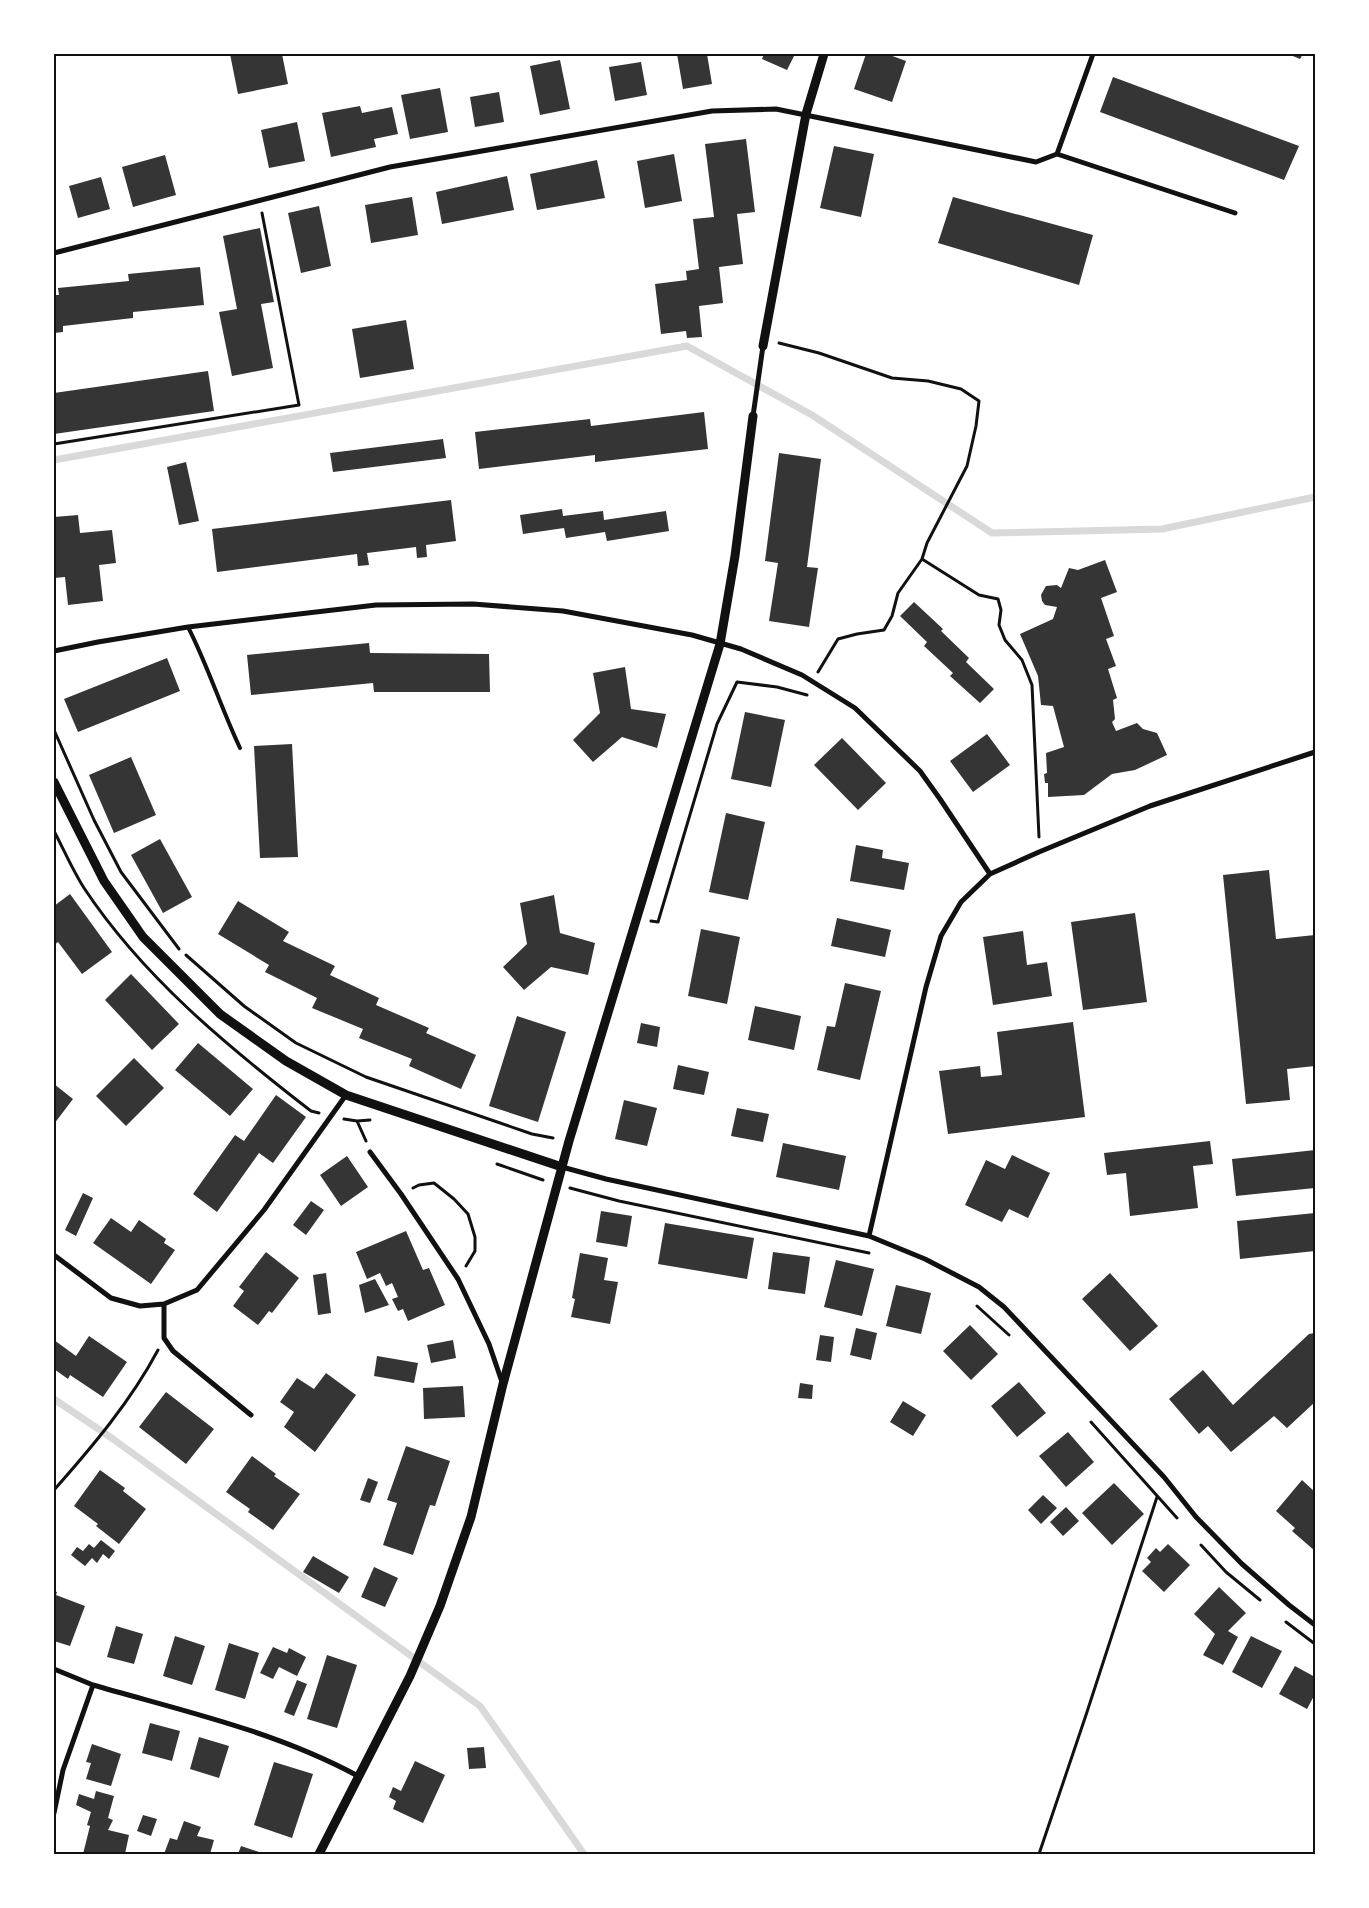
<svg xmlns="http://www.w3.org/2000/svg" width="1369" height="1908" viewBox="0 0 1369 1908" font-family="Figtree,sans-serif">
<rect width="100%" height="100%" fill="#fff"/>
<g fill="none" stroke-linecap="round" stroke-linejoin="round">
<path stroke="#d9d9d9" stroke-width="7" d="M54,460L687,346L812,415L992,533L1162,529L1315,497
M54,1399L113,1439L480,1706L584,1854"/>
</g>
<path fill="#353535" d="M230,54H282L288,84L238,94Z
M677,54H707L712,84L683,89Z
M764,54H795L787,70L762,59Z
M866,54H887L906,61L892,102L854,89Z
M1288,54H1303L1300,59Z
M560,60L570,109L540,115L530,66Z
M641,62L647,95L615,101L609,67Z
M1113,77L1299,146L1284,180L1100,112Z
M440,88L448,132L410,139L401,95Z
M499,92L504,122L475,127L470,97Z
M360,106L362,113L392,107L398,134L374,139L376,147L331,157L322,113Z
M297,122L305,161L269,168L261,130Z
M746,139L755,212L737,214L743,264L719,267L723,303L699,306L702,337L687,338L686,331L661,334L655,284L687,280L686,271L699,269L693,219L714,217L705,144Z
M834,146L874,154L861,217L820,208Z
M674,154L682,201L645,208L637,161Z
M165,155L176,195L133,207L122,167Z
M597,160L605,198L537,210L530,174Z
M507,176L514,210L442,224L436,192Z
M101,177L110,209L78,218L69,186Z
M412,197L418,235L371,243L365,205Z
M953,197L1093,235L1079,285L938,243Z
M319,206L331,266L301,273L288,213Z
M260,228L274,302L261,304L273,368L232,376L219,312L237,309L223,236Z
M200,267L204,305L133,312V318L63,326V332L54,333V295H59L58,288L129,281L128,274Z
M406,320L414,369L360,378L352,329Z
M208,371L214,411L54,434V393Z
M704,412L708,449L595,462V455L479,469L475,432L590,419L591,426Z
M443,439L446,458L333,472L330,453Z
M779,453L821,459L807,567L818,568L809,627L769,621L778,563L765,561Z
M186,462L199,521L179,525L167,467Z
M451,500L456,541L426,545L427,557L417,558L416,547L367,553L369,565L358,566L357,554L217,572L212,529Z
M562,509L563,516L603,511L604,520L666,511L669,531L607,541L605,532L566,538L564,528L523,534L520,515Z
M78,515L80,533L112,530L116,563L99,565L103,601L68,605L65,577L54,578V517Z
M1105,560L1117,592L1101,598L1114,636L1106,639L1116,666L1108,669L1117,698L1113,700L1115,719L1112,722L1116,731L1137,723L1143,729L1157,733L1167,755L1135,770L1112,774L1084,795L1048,797V783H1045L1044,774L1047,773L1046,753L1064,747L1053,706L1041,705L1038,676L1020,634L1053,619L1057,607L1045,605L1042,601L1041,595L1046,586L1057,585L1061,588L1069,568L1078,570Z
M914,602L943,629L941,631L969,658L966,662L994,689L980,703L950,676L953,673L924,646L927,642L900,616Z
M369,643L370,653L489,654L490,692H374L373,683L251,695L247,655Z
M167,658L180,691L78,732L64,699Z
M625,667L631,709L666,714L657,748L622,737L593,762L573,740L600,713L593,673Z
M745,712L785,720L771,787L731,779Z
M987,734L1010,765L973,792L950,761Z
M842,738L886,783L858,810L814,765Z
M292,744L298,857L260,858L254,746Z
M131,757L156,815L114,833L89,775Z
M726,813L765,822L748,900L709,892Z
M160,839L192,897L163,913L131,855Z
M856,845L883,850L882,858L909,863L904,890L850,881Z
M1269,870L1276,939L1315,935V1066L1287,1069L1290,1100L1246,1104L1223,875Z
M70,894L112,952L82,974L58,942L54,945V906Z
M554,895L560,933L595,943L588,975L551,967L524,990L503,967L527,944L520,903Z
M238,901L289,932L283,941L335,966L330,975L379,998L376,1005L429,1028L426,1033L476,1055L461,1089L409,1066L412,1059L359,1038L363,1029L312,1008L317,998L265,972L269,965L218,934Z
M1135,913L1147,1002L1083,1010L1071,922Z
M837,918L891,930L885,957L831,946Z
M701,929L740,937L727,1004L688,996Z
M1023,931L1027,965L1047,962L1052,996L993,1005L983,937Z
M131,974L179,1024L152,1050L105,1000Z
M845,983L881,991L860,1080L817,1070L827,1026L835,1027Z
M755,1006L801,1016L794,1050L748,1040Z
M517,1016L566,1032L538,1122L489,1106Z
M1073,1022L1085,1117L948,1134L939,1071L980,1066L981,1077L1002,1075L997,1032Z
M641,1023L660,1027L657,1047L637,1043Z
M198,1043L253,1089L230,1116L175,1070Z
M134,1058L164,1088L126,1126L96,1096Z
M678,1065L709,1072L704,1095L673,1089Z
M54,1084L73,1099L54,1124Z
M276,1095L306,1117L273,1163L259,1153L217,1212L193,1194L235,1135L244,1141Z
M624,1100L657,1108L647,1146L615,1139Z
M737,1108L769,1114L763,1142L731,1136Z
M1210,1141L1213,1164L1193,1166L1198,1208L1130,1216L1126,1173L1107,1175L1104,1153Z
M783,1143L846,1156L839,1190L776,1177Z
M1315,1150V1188L1236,1196L1232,1159Z
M1012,1155L1050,1173L1028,1218L1009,1209L1002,1222L965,1205L986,1160L1005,1169Z
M347,1156L368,1187L341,1206L320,1175Z
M83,1193L93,1198L76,1236L65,1230Z
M311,1201L324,1210L306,1235L293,1225Z
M601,1211L632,1216L627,1247L596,1242Z
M1315,1213V1251L1240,1259L1237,1221Z
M111,1218L131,1232L139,1220L166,1239L164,1243L175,1250L151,1284L93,1243Z
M665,1223L754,1238L747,1279L658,1264Z
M406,1231L423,1270L429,1268L445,1305L408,1321L403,1309L398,1311L392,1299L398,1297L392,1283L386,1286L380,1273L367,1279L356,1252Z
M266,1252L299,1278L272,1313L269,1311L258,1325L233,1306L244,1291L239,1287Z
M773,1252L810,1257L805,1294L768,1289Z
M580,1253L608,1258L604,1280L618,1282L610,1324L571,1317L575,1299L572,1298Z
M836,1260L874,1269L862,1316L824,1307Z
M326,1273L331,1313L318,1315L313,1275Z
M1110,1273L1158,1326L1130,1351L1082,1299Z
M375,1279L389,1305L365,1313L359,1285Z
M896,1285L931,1293L921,1334L886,1326Z
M970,1325L998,1354L971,1380L943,1351Z
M856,1328L877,1333L871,1360L850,1355Z
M1315,1333V1402L1287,1428L1274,1416L1231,1452L1208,1426L1199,1434L1169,1399L1203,1370L1233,1405L1309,1334Z
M820,1335L834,1337L831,1362L816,1360Z
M89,1336L127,1362L103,1397L70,1375L68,1379L54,1369V1340L76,1356Z
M453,1340L456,1358L431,1363L427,1345Z
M377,1356L418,1363L414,1383L374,1376Z
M326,1373L356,1395L315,1452L284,1427L294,1412L280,1402L297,1378L314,1389Z
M1019,1382L1046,1413L1017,1437L991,1406Z
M800,1383L813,1385L812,1399L798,1398Z
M463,1386L465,1417L424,1419L423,1388Z
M166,1392L214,1429L186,1464L139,1427Z
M903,1401L926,1415L913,1436L890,1422Z
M1068,1432L1094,1462L1066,1487L1039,1456Z
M406,1446L450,1461L435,1506L430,1505L413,1555L383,1545L397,1503L387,1500Z
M252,1456L276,1474L274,1476L300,1494L273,1530L248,1512L250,1509L226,1492Z
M100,1470L125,1488L123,1491L146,1509L119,1544L96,1526L98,1524L74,1506Z
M368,1478L378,1482L370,1503L360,1500Z
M1302,1480L1315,1492V1551L1292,1531L1295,1528L1276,1511Z
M1114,1483L1144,1514L1112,1545L1082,1513Z
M1043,1495L1057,1508L1041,1524L1028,1510Z
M1066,1507L1079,1521L1063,1536L1050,1522Z
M101,1540L115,1551L109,1559L103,1554L97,1563L92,1558L85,1566L71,1555L77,1547L83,1551L89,1544L94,1548Z
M1168,1544L1190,1565L1164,1592L1142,1571L1151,1562L1147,1558L1156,1548L1160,1552Z
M313,1556L349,1577L339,1593L303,1572Z
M374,1567L398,1578L385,1607L361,1597Z
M1219,1587L1246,1613L1228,1631L1238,1637L1223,1665L1203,1655L1215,1634L1194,1614Z
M54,1591L57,1592L56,1595L85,1606L70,1646L54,1641Z
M116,1626L143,1634L134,1664L107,1657Z
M175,1636L205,1646L192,1685L163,1676Z
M1251,1636L1282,1651L1262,1688L1232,1672Z
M229,1643L259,1653L245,1699L215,1690Z
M273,1647L287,1653L289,1648L306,1657L297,1676L279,1667L273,1679L260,1673Z
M327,1655L357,1665L337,1728L307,1719Z
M1295,1666L1315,1677V1694L1307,1709L1279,1694Z
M297,1680L307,1684L294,1716L284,1712Z
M150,1723L180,1731L172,1761L142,1753Z
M199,1737L229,1746L219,1778L190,1769Z
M92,1744L121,1754L111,1786L86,1779L91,1763L86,1762Z
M484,1747L486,1768L469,1769L467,1748Z
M415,1761L445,1775L423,1823L393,1809L396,1801L389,1797L393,1787L401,1791Z
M274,1762L313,1774L292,1838L254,1825Z
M96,1791L114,1796L108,1818L113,1820L108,1830L129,1835L125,1854H83L90,1826L87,1825L91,1812L76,1805L79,1794L94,1799Z
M143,1815L157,1819L151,1836L137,1831Z
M184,1821L201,1827L197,1836L214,1840L210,1854H164L170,1838L177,1840Z
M241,1846L265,1854H238Z"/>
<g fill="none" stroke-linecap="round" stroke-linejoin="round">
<path stroke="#111" stroke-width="3" d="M779,343L819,353L892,378L928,381L961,389L979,401L976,426L967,466L927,543L922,559L979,595L998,599L1001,610L999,625L1005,640L1022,660L1032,685L1039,837
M54,444L299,405L262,213
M818,672L838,639L857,634L884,630L892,616L898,593L922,559
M54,730L94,820L121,872L179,949
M54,831C64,850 73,871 84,888C143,977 227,1046 311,1111L319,1113
M651,921L658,922L717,724L737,682L777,687L807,695
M186,955L244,1006L296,1043L366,1077L532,1134L553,1138
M344,1119L357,1121L370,1120
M357,1121L366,1141
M497,1164L543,1180
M413,1188L419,1185L434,1183L454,1199L468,1214L475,1237V1251L466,1266
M570,1188L619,1201L869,1253
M977,1306L1009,1335
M1091,1422L1177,1518
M54,1490C92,1447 131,1401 158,1350
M1201,1545L1226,1572L1260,1600
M1286,1622L1315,1644
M1039,1854L1086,1715L1157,1497"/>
<path stroke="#111" stroke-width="4" d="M188,627C208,666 221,708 240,748"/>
<path stroke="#111" stroke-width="5" d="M1057,154L1093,54
M54,253L390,167L712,111L776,109L1036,162L1057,154L1235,213
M753,416L763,346
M54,651L98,642L188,627L376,605L473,604L563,611L692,635L741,649L802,675L855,708L920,771L940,799L990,874
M370,1152L401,1194L458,1279L489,1344L502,1382
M562,1167L606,1179L869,1236L925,1259L979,1287L1004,1307L1164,1477L1196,1517L1242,1564L1289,1605L1315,1625
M869,1236L926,987L941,936L961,902L990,874L1039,852L1150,806L1315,752
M54,1255L111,1298L140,1306L164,1304L197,1290L264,1210L346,1095
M164,1304V1338L173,1351L251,1415
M54,1669L93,1685
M54,1813L63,1770L93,1685C183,1711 275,1731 358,1776"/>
<path stroke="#111" stroke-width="9" d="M763,346L806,114L824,54
M54,782L104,881L143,937L220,1014L286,1061L346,1095L562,1167
M319,1854L410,1676L440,1606L471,1517L503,1384L569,1141L720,644L735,556L753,416"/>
</g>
<rect width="1369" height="1908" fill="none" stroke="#ffffff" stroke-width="110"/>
<rect x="55" y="55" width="1259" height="1798" fill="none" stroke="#111" stroke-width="2"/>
</svg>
